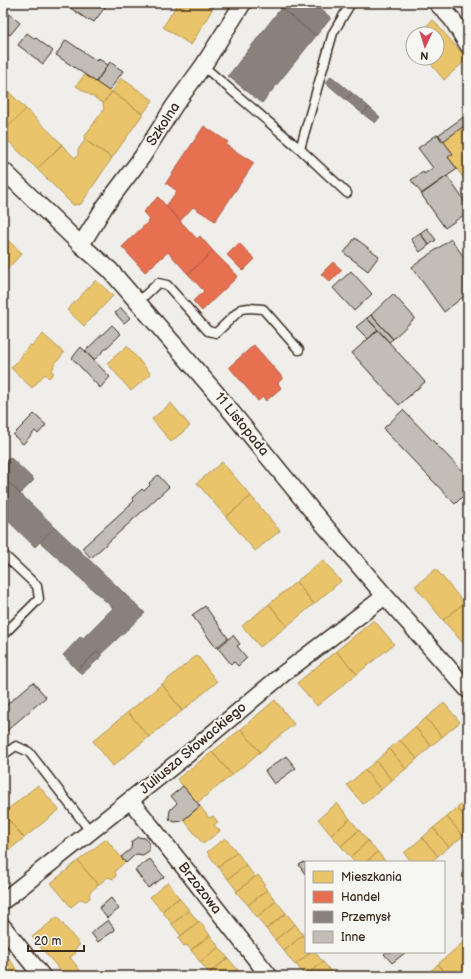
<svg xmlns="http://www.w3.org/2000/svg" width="471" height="979" viewBox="0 0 471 979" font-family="'Balsamiq Sans',sans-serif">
<rect width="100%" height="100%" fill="#efeeea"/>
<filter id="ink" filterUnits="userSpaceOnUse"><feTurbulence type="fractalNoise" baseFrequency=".025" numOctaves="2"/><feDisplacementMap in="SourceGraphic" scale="8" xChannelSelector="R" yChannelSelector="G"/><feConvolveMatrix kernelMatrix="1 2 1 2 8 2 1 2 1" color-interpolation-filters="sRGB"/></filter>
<g filter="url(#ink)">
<path fill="#e9c46a" stroke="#b59653" d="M178,3H216L191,45L163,27Z
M463,3H468V11Z
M433,20L467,59L444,80L426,58H437V34H417Z
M85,74L112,92L103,103L76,86Z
M121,78L153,100L143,114L112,92Z
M3,86L26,109L3,132Z
M112,92L143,114L112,158L85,140L84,137L104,109L103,103Z
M26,109L62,144L37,169L3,136V132Z
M468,123V184L448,157L453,154L442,142Z
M85,140L112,158L81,204L73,205L37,169L62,145L75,158L78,155V150Z
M3,236L22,253L3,274Z
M96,280L113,296L84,326L67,310Z
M43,334L64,353L53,366L54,367L51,371L54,373L49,378L45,374L32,388L11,368L22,356L21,355L30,345L31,346Z
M127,346L151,374L131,391L107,363Z
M171,403L190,426L171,442L152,419Z
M3,406L7,410L3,415Z
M222,462L251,496L226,517L197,483Z
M251,496L280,531L255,551L226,517Z
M323,560L341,581L314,604L296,582Z
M436,569L464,603L443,620L415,586Z
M296,582L314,604L287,626L269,604Z
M464,603L468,607V649L443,620Z
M269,604L287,626L260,647L242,626Z
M374,620L394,644L357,674L336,651Z
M336,651L357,674L317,706L297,683Z
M197,655L217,682L182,711L162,684Z
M162,684L182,711L149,737L128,712Z
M275,700L294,724L260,752L241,729Z
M444,703L460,722L442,737L426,718Z
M128,712L149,737L113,766L93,741Z
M426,718L442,737L431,746L415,727Z
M415,727L431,746L417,759L400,740Z
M241,729L260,752L232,775L212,752Z
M400,740L417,759L406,769L389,749Z
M389,749L406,769L392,780L376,761Z
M212,752L232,775L197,803L177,779Z
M376,761L392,780L381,790L365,770Z
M365,770L381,790L363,804L347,785Z
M38,785L59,810L24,838L3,813Z
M468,799V821L457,808Z
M337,803L350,819L331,835L318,819Z
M200,806L209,818L213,816L218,822L214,825L220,831L203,844L184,820Z
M457,808L468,821V831L463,836L447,817Z
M3,813L24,838L3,855Z
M447,817L463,836L449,847L433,828Z
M350,819L359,830L341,846L331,835Z
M433,828L449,847L438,856L422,838Z
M359,830L368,841L350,857L341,846Z
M225,838L237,852L218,867L207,852Z
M422,838L438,856L431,862H412L404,853Z
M106,839L125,862L115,871L116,876L113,879L108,877L98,885L78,861Z
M368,841L378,852L366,862H354L350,857Z
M237,852L246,865L228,879L218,867Z
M378,852L386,862H366Z
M78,861L98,885L89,893L90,898L86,901L81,899L71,907L51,883Z
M246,865L255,877L237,891L228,879Z
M258,875L265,884L263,885L267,890L248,905L236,892Z
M168,882L179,898L162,911L150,897Z
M267,890L276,901L257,917L248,905Z
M179,898L189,910L172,924L162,911Z
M276,901L286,913L266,929L257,917Z
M189,910L198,922L181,936L172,924Z
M286,913L295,924L275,940L266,929Z
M57,917L80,945L74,950L76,953L70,957L84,976H65L32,937Z
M199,921L210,935L191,950L187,945L184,946L178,938Z
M295,924L303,935L284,951L275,940Z
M210,935L219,947L200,962L191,950Z
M303,935L306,939V952H311L295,965L284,951Z
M468,938V972L463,976H448L438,964Z
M219,947L228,958L209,973L200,962Z
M311,952H315L323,962L305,976L296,964Z
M7,957L23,976H3V961Z
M228,958L237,969L229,976H211L209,973Z
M323,962L333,974L331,976H306Z
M438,964L448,976H425Z
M237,969L243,976H229Z"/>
<path fill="#e76f51" stroke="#b35a42" d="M204,126L228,142L226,145L254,163L215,221L193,207L180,221L166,206L177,191L166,183Z
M158,197L197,239L200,236L213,251L188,274L168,252L145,272L122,247L150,220L143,212Z
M239,243L255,259L243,271L227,255Z
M213,251L238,276L202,311L193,301L204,291L188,274Z
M333,262L342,270L330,282L321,274Z
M254,345L283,378L278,383L281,388L266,401L263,397L258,401L229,367Z"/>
<path fill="#8a817c" stroke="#726760" d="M275,3H314L331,18L316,36Z
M281,8L316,36L262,103L228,76Z
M331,76L352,93L346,100L326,83Z
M352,93L369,107L363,114L346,100Z
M369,107L380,117L375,123L363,114Z
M10,457L34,480L20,494L3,477V464Z
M3,477L55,527L35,547L3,516L7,512L3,508Z
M55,527L145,613L101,654L98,651L77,670L63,655L81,636L83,638L113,608L40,542Z
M98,651L102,656L82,674L77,670Z"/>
<path fill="#c2bdb7" stroke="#3b2a1e" d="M63,3H108L94,22L89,19L88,20Z
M3,9L20,23L10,35L3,30Z
M27,33L35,39L36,38L53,51L43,64L18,45Z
M66,40L97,61L99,59L108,65L96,82L56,55Z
M110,62L123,71L109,91L96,82Z
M468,114V123L442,142L438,135Z
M438,134L453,154L448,157L457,169L422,194L411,180L423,172L424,174L433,168L418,148Z
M447,176L468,206V212L445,228L421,194Z
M427,228L436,240L429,245L420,233Z
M420,233L429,245L420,252L411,239Z
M355,238L379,256L368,271L344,253Z
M451,239L468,263V293L444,312L412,267Z
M351,271L372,294L354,311L333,288Z
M393,294L415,318L393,339L371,315Z
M121,308L130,318L124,323L115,313Z
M371,315L393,339L389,342L367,318Z
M367,318L378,330L368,339L356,327Z
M112,325L121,334L94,360L85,351Z
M378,330L425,382L399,405L352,353Z
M81,347L110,377L100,388L72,358Z
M403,410L468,477V491L455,504L385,431L384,428Z
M34,414L46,425L38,434L35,431L23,444L13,435Z
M158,475L169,487L91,558L82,548L134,501L132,498L142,489L144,491L150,485L149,483Z
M468,544V557L462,550Z
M205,606L228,638L216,648L192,615Z
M233,635L240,644L237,646L247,658L238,666L234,662L231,664L218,648Z
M33,682L46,697L3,734V708Z
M286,756L296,768L274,784L265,771Z
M183,786L200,806L182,821L175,822L170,820L169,817L170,810L177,803L171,796Z
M138,837L145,838L149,843V851L143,855L136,854L126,863L121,857L131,849L132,841Z
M150,859L164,877L148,888L135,870Z
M304,862L306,864L305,874L299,865Z
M111,898L119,909L107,918L99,908Z
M108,920L115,930L98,942L91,933Z
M386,952H406L392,963L384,954Z"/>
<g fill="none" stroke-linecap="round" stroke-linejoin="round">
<defs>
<path id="service" d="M203,66L300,149
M347,193L300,149L333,33L351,3
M138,302L158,283L167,285L208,331L216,333L241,309L249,308L263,309L299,350
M3,554L37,586L39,599L3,635
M3,755L16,746L29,752L91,832"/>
<path id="minor" d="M437,3L452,19L468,45
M3,170L81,245L110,270L216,393L313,512L385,596L468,690
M81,245L105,206L142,157L174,106L203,66L243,3
M130,800L187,871L269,976
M3,901L188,754L283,674L385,596
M3,927L42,976"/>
</defs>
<use href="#service" stroke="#3b2a1e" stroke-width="11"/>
<use href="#minor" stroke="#3b2a1e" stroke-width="19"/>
<use href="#service" stroke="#f6f6f2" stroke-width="8"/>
<use href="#minor" stroke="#f6f6f2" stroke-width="16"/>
</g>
</g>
<g text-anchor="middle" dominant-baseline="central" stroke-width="4" stroke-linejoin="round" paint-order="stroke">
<g font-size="14" fill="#3b2a1e" stroke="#f6f6f2">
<text transform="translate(163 124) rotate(-57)">Szkolna</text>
<text transform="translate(242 424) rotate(51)">11 Listopada</text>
<text transform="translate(193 748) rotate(-40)">Juliusza Słowackiego</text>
<text transform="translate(200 888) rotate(52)">Brzozowa</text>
</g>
</g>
<rect width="471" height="979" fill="none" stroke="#f6f6f2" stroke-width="16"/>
<rect x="8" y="8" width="455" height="963" fill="none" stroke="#3b2a1e" stroke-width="1.5" filter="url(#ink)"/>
<rect x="305" y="861" width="140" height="92" fill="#f6f6f2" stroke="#aba49d"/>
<rect x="313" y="871" width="20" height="12" fill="#e9c46a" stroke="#aba49d"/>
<text x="341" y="881" font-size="12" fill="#3b2a1e">Mieszkania</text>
<rect x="313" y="891" width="20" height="12" fill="#e76f51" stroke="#aba49d"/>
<text x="341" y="901" font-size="12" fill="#3b2a1e">Handel</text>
<rect x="313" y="911" width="20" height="12" fill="#8a817c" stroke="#aba49d"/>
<text x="341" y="921" font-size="12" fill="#3b2a1e">Przemysł</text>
<rect x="313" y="931" width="20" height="12" fill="#c2bdb7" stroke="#aba49d"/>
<text x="341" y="941" font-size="12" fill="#3b2a1e">Inne</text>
<g transform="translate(425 46) rotate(184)"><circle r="19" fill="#f6f6f2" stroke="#aba49d"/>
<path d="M0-3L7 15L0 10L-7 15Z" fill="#d1495b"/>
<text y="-6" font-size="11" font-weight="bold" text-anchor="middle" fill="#3b2a1e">N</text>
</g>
<path d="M28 945v6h56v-6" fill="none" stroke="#3b2a1e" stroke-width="2"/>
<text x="34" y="945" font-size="12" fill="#3b2a1e" stroke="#f6f6f2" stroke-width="3" paint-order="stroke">20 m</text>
</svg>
